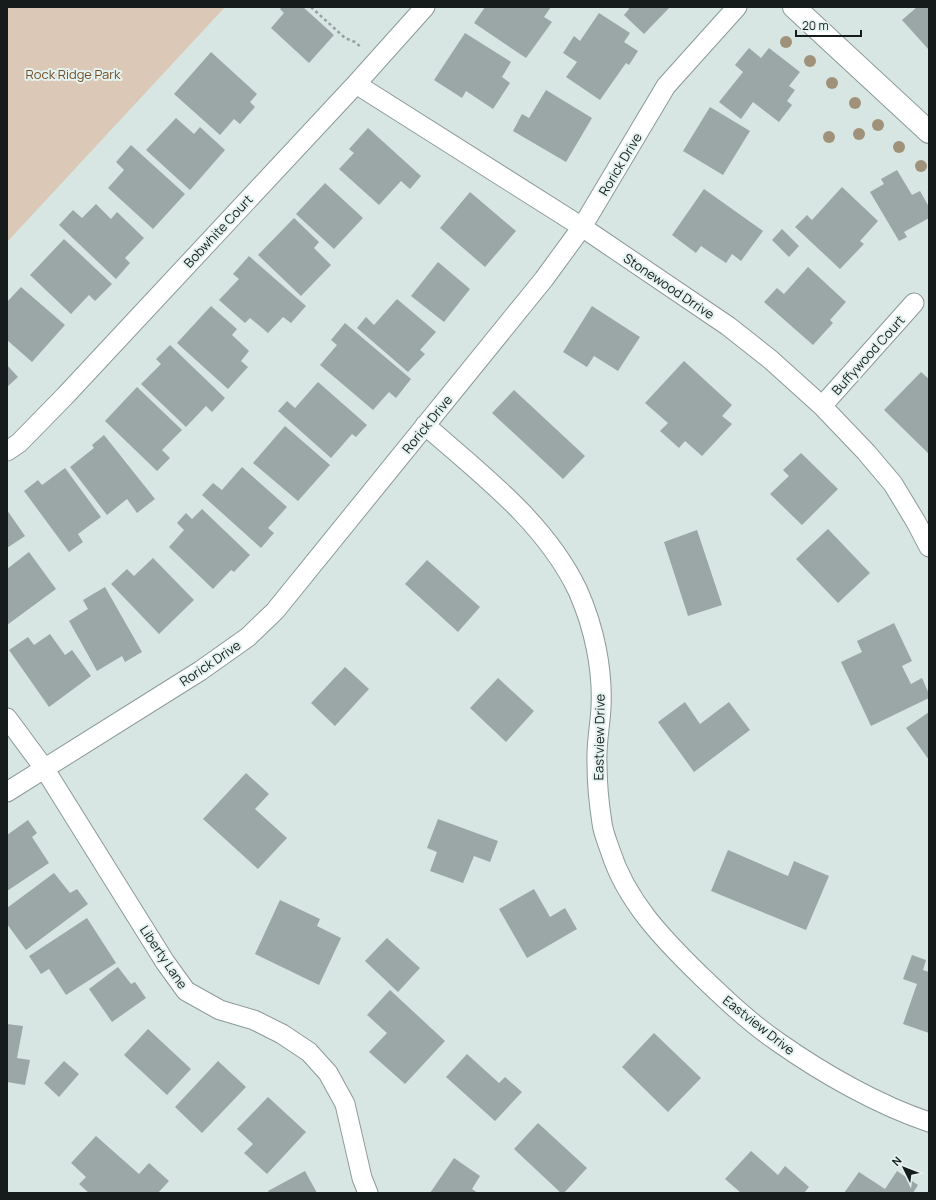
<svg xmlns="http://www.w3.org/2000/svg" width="936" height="1200" viewBox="0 0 936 1200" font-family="Manrope,sans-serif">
<rect width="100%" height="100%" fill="#d7e5e3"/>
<path fill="#dbc8b6" d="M7,7H225L7,242Z"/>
<path fill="#9aa7a6" d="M282,7H303L334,35L309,63L271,28L284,13L280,9Z
M485,7H551L544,17L552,22L526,58L474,23Z
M628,7H670L644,34L624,15L629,9Z
M917,7H929V50L902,20Z
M599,13L630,33L624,42L638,51L629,65L626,63L600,100L566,77L577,62L563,53L574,36L580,41Z
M465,33L511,62L502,77L510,83L493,109L466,91L462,98L434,80Z
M749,48L761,58L769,48L800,72L789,86L795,90L787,101L792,105L779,122L753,102L741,119L719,102L743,72L735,65Z
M211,52L257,94L250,102L255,107L240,124L234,119L220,135L174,94Z
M546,90L592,118L566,162L513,131L522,114L529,118Z
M710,107L750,131L723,175L683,151Z
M176,118L194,134L200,127L225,150L190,190L146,150Z
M368,128L421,176L410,189L401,181L379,205L339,169L354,153L349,149Z
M131,145L185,194L153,229L108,188L124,170L116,162Z
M897,170L912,195L920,191L929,207V218L904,232L907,237L899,241L870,192L884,184L881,179Z
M325,183L363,218L334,249L296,214Z
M842,187L878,221L860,241L864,244L840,269L795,227L807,215L812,220Z
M704,189L763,231L741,261L732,254L726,263L701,246L696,253L672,235Z
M470,192L516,231L485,267L440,228Z
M96,204L111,219L117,212L144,238L125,258L130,263L116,279L59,225L73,210L82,218Z
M294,218L319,242L314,248L331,265L301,296L258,255Z
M782,229L799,246L789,257L772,240Z
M64,239L112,284L95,301L89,295L71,314L30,275Z
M249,256L306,306L291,323L283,317L268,333L250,318L245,323L219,300L239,279L233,274Z
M438,262L470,289L444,322L411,296Z
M808,267L846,302L830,320L833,323L813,345L764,302L777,288L784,294Z
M21,287L65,325L32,362L7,340V302Z
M397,299L436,332L420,350L425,354L408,372L357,328L366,317L374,325Z
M211,306L237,329L232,335L249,351L241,361L248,367L228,389L177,343Z
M592,306L640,337L618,371L594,356L587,367L563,352Z
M345,323L411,379L396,398L389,392L373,410L320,365L337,345L331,340Z
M170,345L225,398L212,412L206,406L186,427L141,384L161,364L156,359Z
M684,361L732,405L722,416L732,424L702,456L685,441L679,448L660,431L668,423L645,403Z
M7,365L18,377L7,387Z
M921,372L929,379V454L884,410Z
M318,382L367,425L356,437L352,434L331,458L278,411L287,401L295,408Z
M137,387L182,430L162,450L170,458L157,471L105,421Z
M514,390L585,456L563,479L492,413Z
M285,426L330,465L298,501L253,463Z
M104,435L155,499L137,513L127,499L107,515L70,467L94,448L92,445Z
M801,453L838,489L802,525L770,494L789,476L783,470Z
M242,467L287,507L268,528L274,533L261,548L202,495L213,483L222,490Z
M65,468L101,517L78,534L83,542L69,552L24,491L38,480L42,485Z
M202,509L250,555L234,572L231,570L213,589L169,547L184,530L177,523L186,513L192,519Z
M7,510L25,536L7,548Z
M828,529L870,573L838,603L796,559Z
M697,530L722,605L688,616L664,542Z
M29,552L56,589L7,625V569Z
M153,558L194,600L159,634L111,584L127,569L134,576Z
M427,560L480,607L458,632L405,584Z
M105,587L142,652L125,662L122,656L97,671L69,621L88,609L83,600Z
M894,623L912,661L902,666L911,684L922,678L929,694V698L871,726L841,662L862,652L857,641Z
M50,634L65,655L72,650L91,676L49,707L9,650L28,637L34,645Z
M345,667L369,689L335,726L311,703Z
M498,678L534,711L506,742L470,708Z
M685,702L700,724L729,702L750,730L694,772L658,722Z
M929,712V760L906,728Z
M246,773L269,794L255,809L287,838L258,869L203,819Z
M438,819L498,841L490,862L474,856L463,883L430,871L437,852L427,848Z
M28,820L37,833L32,837L49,863L7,891V835Z
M728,850L788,876L794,861L829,876L806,930L711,891Z
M54,873L70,893L77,889L88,904L26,950L7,924V908Z
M534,889L550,917L565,908L577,929L527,958L499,909Z
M280,900L320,919L317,926L341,938L319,985L255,954Z
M87,918L116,963L66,995L49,969L41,974L29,956Z
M387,938L420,968L398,992L365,961Z
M912,955L926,960L923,970L929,972V1033L903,1024L917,984L903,979Z
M118,967L131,984L135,982L146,998L112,1022L89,989Z
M390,990L445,1041L405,1084L369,1052L387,1033L367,1015Z
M7,1024L23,1026L17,1058L30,1060L25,1085L7,1082Z
M148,1029L191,1069L167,1095L124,1055Z
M654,1033L701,1078L668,1112L622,1067Z
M467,1054L499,1083L505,1077L522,1092L495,1121L446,1077Z
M64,1061L79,1074L59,1097L44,1083Z
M218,1061L246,1087L202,1133L175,1107Z
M268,1097L306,1132L267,1174L244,1153L253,1144L237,1129Z
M538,1123L587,1168L564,1193H561L514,1149Z
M96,1136L139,1174L149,1163L169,1181L158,1193H89L79,1184L86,1177L71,1163Z
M751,1151L778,1175L785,1166L809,1187L804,1193H741L725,1179Z
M454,1158L480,1176L472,1189L478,1193H430Z
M305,1171L317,1193H269L268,1191Z
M897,1171L918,1185L913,1193H844L859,1172L885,1189Z"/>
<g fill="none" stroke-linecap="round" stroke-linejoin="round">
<defs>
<path id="minor" d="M356,84L582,227L728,326L771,360L822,406L866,452L893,484L916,522L929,547
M822,406L914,303
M425,425C481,474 546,523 578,591C594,627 603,669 601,708C600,726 596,745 597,763C597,783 599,804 602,823C603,832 607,841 610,850C626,901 663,939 701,976C725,999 750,1023 778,1042C822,1073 878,1105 929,1122
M7,451L19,443L65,396L356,84L425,7
M7,718L44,768L165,962L186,991L220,1010L254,1020L282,1034L309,1052L328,1073L345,1104L362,1178L368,1193
M7,792L200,671L248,637L275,611L544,279L582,227L666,86L737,7"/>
<path id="secondary" d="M794,7L929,132"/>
</defs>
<use href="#minor" stroke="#8c9998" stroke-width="21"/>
<use href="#secondary" stroke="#8c9998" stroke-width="24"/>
<path stroke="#96a1a0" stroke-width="2.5" stroke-dasharray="3 3" stroke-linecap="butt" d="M311,7L345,38L355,42L362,48"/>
<use href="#minor" stroke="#fff" stroke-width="19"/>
<use href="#secondary" stroke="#fff" stroke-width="22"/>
</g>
<g fill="#a0927a">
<circle cx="786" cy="42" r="6"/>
<circle cx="810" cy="61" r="6"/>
<circle cx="832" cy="83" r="6"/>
<circle cx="855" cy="103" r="6"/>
<circle cx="878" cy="125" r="6"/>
<circle cx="859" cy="134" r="6"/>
<circle cx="829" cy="137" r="6"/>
<circle cx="899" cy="147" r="6"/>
<circle cx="921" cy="166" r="6"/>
</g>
<g text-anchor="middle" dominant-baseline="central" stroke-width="4" stroke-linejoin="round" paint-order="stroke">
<g font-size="13" fill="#734e25" stroke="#e4f2f0">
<text x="73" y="74">Rock Ridge Park</text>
</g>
<g font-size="13" fill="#161b1b" stroke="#e4f2f0">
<text transform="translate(620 164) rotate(-59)">Rorick Drive</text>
<text transform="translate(218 231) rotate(-47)">Bobwhite Court</text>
<text transform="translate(669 286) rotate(34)">Stonewood Drrive</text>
<text transform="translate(868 355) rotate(-48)">Buffywood Court</text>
<text transform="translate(427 424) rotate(-51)">Rorick Drive</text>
<text transform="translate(210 663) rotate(-34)">Rorick Drive</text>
<text transform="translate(599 737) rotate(-89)">Eastview Drive</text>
<text transform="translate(164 957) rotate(56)">Liberty Lane</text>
<text transform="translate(759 1025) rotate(38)">Eastview Drive</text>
</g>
</g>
<rect width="936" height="1200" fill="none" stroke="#161b1b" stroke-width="16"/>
<g transform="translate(904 1168) rotate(313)" stroke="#e4f2f0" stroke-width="3" paint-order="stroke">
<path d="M0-3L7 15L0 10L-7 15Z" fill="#161b1b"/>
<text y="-6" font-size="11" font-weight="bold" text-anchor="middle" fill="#161b1b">N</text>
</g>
<path d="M796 30v6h65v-6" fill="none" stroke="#161b1b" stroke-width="2"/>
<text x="802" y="30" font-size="12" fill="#161b1b" stroke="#e4f2f0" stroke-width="3" paint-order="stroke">20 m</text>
</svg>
